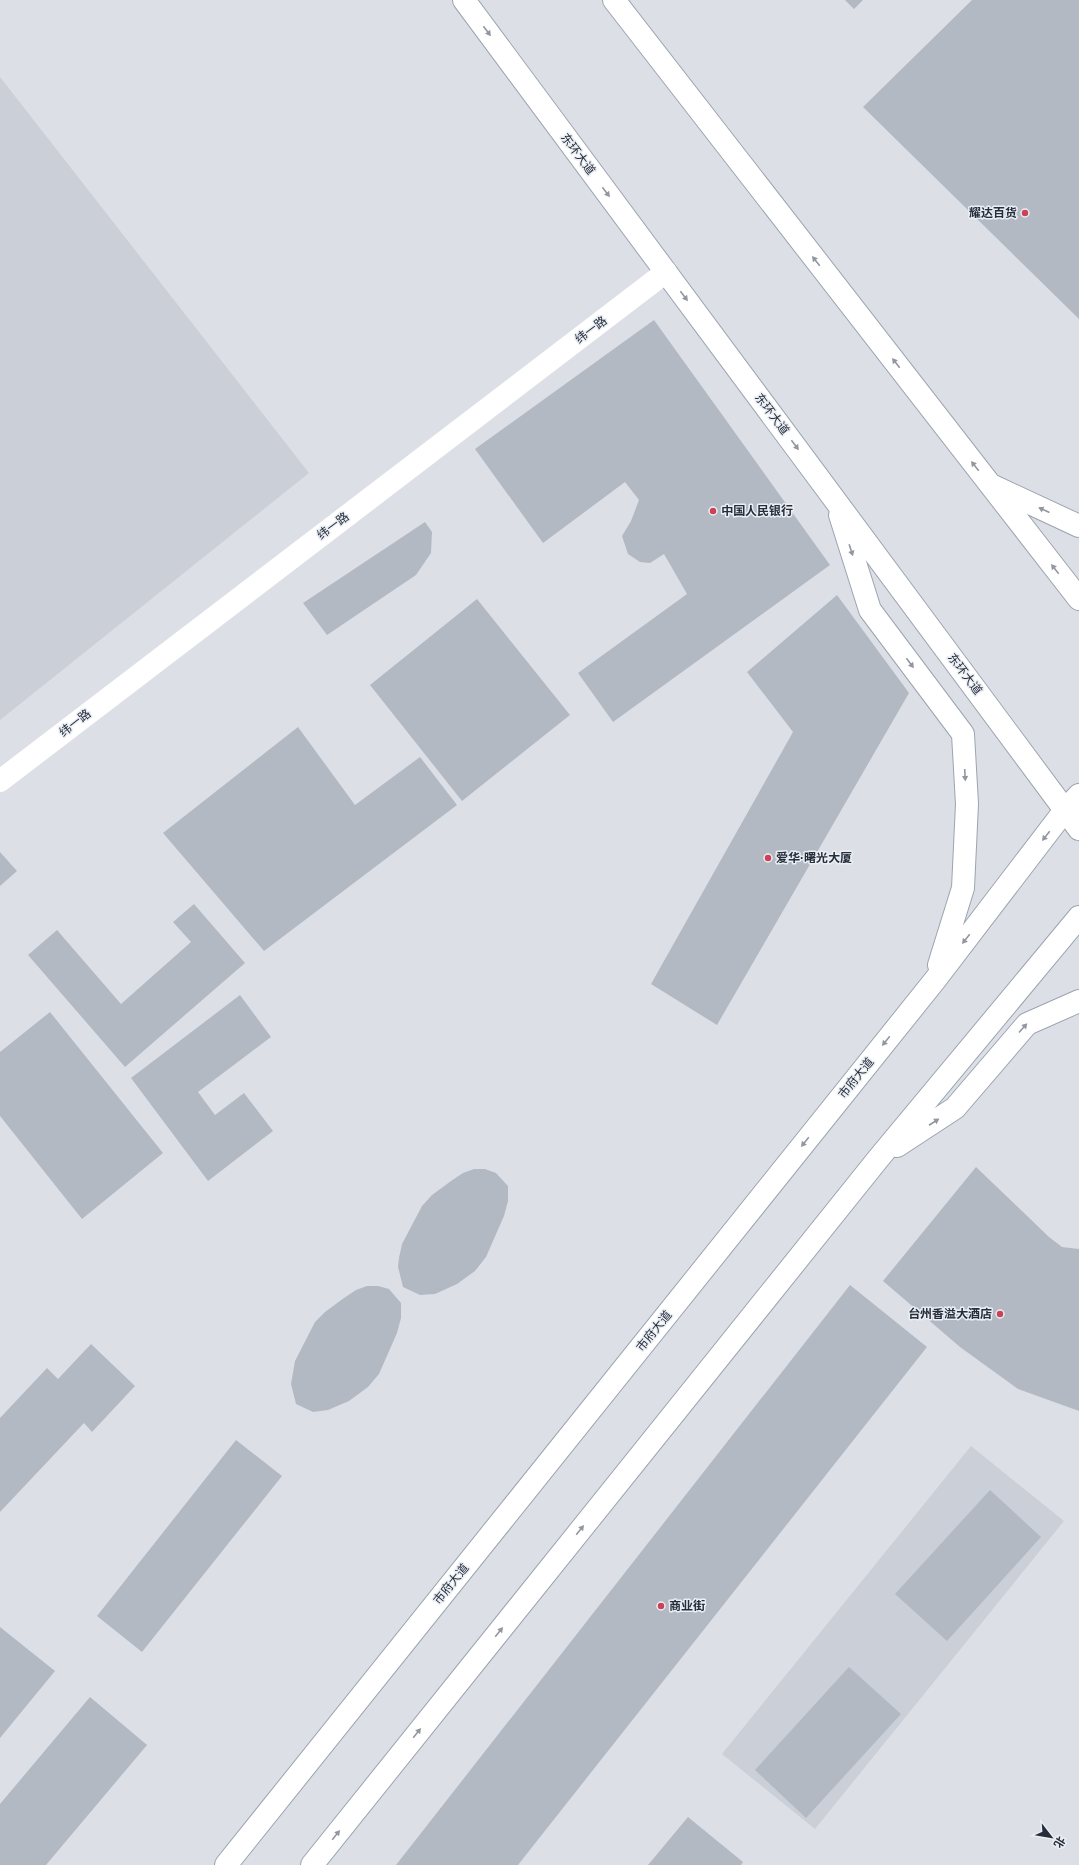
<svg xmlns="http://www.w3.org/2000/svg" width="1079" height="1865" viewBox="0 0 1079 1865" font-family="Arial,'Noto Sans SC',sans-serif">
<rect width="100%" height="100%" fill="#dce0e6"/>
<path fill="#cacfd8" d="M0,77L309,473L0,720Z
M971,1446L1064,1521L815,1829L722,1754Z"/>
<path fill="#b3b9c2" d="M845,0H863L854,9Z
M972,0H1079V319L863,107Z
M654,320L830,565L613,722L578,673L687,594L664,554L650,563L640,562L628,554L622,536L631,521L639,500L625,482L543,543L475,449Z
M425,522L432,532L431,553L416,575L327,635L303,603Z
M837,595L909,693L717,1025L651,984L793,732L747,672Z
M477,599L570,715L462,801L370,685Z
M298,727L355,805L420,757L457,805L264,951L163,833Z
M0,852L17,871L0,886Z
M194,904L245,963L125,1067L28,955L57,930L121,1004L191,942L173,922Z
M240,995L271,1037L198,1092L215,1115L244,1093L273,1131L208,1181L131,1078Z
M50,1012L163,1153L82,1219L0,1116V1052Z
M976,1167L1049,1237L1062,1247L1079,1249V1411L1018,1389L960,1347L883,1281Z
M474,1169H485L496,1173L508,1186V1201L504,1216L486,1257L475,1271L457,1284L435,1294L420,1295L403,1287L398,1267L399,1258L402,1244L422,1206L432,1195L451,1181L463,1173Z
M850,1285L927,1347L518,1865H396Z
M367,1286H378L389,1289L401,1303V1318L397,1333L379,1374L368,1387L349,1401L328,1410L313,1412L296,1404L291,1384L295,1361L315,1322L325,1312L344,1298L356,1290Z
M91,1344L135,1386L92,1432L84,1423L0,1512V1418L47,1368L58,1379Z
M236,1440L282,1476L142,1652L97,1616Z
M990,1490L1041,1537L947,1641L895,1594Z
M0,1627L55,1671L0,1738Z
M849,1667L901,1714L806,1818L755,1770Z
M90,1697L147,1745L46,1865H0V1804Z
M688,1817L743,1862L741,1865H648Z"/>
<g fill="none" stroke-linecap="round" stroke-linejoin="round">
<defs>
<path id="primary" d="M464,0L1079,829
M614,0L1079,599
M993,486L1079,526
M840,515L870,610L963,734L967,804L963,888L939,965
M897,1146L955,1108L1027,1024L1079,1001
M226,1865L935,980L1065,810L1079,795
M312,1865L878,1159L1079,917"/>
</defs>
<use href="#primary" stroke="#9ba4b1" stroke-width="24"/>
<path stroke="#fff" stroke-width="22" d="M0,781L666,272"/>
<use href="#primary" stroke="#fff" stroke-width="22"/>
</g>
<defs><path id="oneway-solid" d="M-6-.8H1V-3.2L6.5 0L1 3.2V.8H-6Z"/></defs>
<g fill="#92969e">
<use href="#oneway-solid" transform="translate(487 31) rotate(53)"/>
<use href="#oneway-solid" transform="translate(606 192) rotate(53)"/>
<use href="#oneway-solid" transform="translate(816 261) rotate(-128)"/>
<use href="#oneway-solid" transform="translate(684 296) rotate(53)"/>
<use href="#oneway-solid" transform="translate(896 363) rotate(-128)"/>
<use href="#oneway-solid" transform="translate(795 445) rotate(53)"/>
<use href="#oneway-solid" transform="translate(975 466) rotate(-128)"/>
<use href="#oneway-solid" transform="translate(1044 510) rotate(-155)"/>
<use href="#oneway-solid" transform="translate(851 550) rotate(72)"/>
<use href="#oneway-solid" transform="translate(1055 569) rotate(-128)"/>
<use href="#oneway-solid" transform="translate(910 663) rotate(53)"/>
<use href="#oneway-solid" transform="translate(965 775) rotate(87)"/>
<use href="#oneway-solid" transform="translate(1046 836) rotate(128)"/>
<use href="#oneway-solid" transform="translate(966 939) rotate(128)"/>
<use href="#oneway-solid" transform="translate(1023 1028) rotate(-48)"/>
<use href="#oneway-solid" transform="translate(886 1041) rotate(129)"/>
<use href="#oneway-solid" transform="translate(934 1122) rotate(-33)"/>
<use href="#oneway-solid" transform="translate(805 1142) rotate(129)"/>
<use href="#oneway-solid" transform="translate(580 1530) rotate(-51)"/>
<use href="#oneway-solid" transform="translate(499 1632) rotate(-51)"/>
<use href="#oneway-solid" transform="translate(417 1733) rotate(-51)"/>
<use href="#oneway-solid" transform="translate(336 1835) rotate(-51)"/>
</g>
<g fill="#cb4158" stroke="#ebeff4" stroke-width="1.5">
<circle cx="1025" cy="213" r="4"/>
<circle cx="713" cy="511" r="4"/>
<circle cx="768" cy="858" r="4"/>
<circle cx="1000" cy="1314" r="4"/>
<circle cx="661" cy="1606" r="4"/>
</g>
<g text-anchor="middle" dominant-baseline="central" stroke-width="3" stroke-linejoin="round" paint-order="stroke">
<g font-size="12" fill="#262e3c" stroke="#ebeff4">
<text transform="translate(578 154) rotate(53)">东环大道</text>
<text transform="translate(591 330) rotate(-37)">纬一路</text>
<text transform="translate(772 414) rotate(53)">东环大道</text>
<text transform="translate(333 526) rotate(-37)">纬一路</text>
<text transform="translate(965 674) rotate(53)">东环大道</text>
<text transform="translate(75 723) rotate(-38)">纬一路</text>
<text transform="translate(856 1078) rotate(-51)">市府大道</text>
<text transform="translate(654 1331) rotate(-51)">市府大道</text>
<text transform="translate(451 1584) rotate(-51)">市府大道</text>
</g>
<g font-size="12" font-weight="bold" fill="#262e3c" stroke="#ebeff4" text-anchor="start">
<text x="1017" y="213" text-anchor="end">耀达百货</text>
<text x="721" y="511">中国人民银行</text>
<text x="776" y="858">爱华·曙光大厦</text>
<text x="992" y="1314" text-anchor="end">台州香溢大酒店</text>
<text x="669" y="1606">商业街</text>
</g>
</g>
<g transform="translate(1051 1837) rotate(121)" stroke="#ebeff4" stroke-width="3" paint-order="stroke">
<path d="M0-3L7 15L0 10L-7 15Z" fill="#262e3c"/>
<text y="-6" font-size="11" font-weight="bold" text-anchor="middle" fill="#262e3c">北</text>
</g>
</svg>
